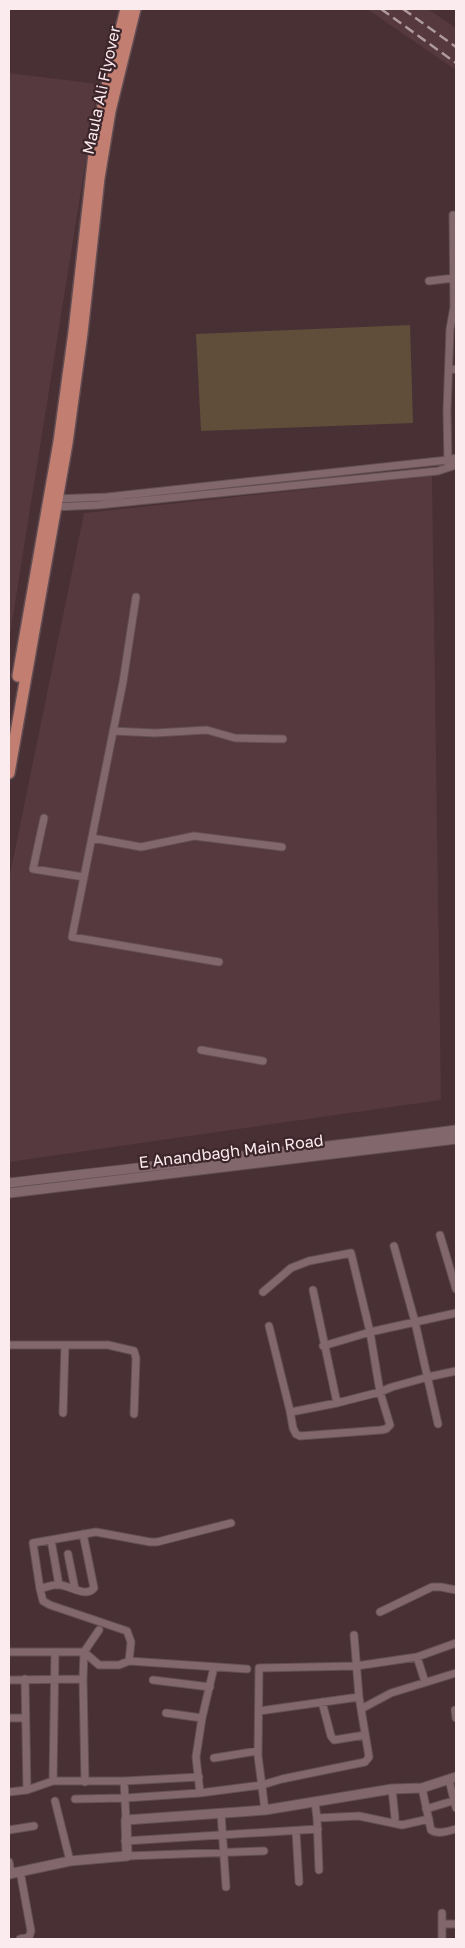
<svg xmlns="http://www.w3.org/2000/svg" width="465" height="1948" viewBox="0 0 465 1948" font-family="'Golos Text',sans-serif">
<rect width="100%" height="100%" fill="#483035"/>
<path fill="#56383f" d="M367,9H428L456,28V70Z
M9,73L98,84L9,641Z
M432,476L441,1100L9,1162V879L84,513Z"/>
<path fill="#604d3a" d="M410,325L413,423L201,431L196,334Z"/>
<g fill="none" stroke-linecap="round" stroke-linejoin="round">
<defs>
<path id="minor" d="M429,281L454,278
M449,370L456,369
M448,464L447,411L450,329L454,307L453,215
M54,499L107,497L448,460L456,458
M54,507L98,505L438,471L456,465
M136,597L123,682L72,937L219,962
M113,731L155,733L207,730L235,738L283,739
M44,818L33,869L84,877
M92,838L141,847L194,836L282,847
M201,1050L263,1061
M440,1235L456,1289
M394,1246L415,1322L438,1424
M313,1290L337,1403
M263,1292L291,1268L309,1261L351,1253L370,1332L380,1392L390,1425L386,1429L381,1430L300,1436L296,1434L293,1428L290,1411L269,1326
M9,1345H108L134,1351L136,1358L134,1414
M323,1346L370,1332L456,1313
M291,1412L337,1403L380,1392L392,1387L428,1377L456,1371
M63,1413L65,1345
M51,1540L59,1585
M68,1554L75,1589
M40,1589C46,1587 54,1584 60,1585C71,1586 86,1598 94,1588L83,1534
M380,1612L432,1587H441L456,1590
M9,1652H84L99,1665H119L129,1661L247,1669
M417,1657L425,1682
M129,1661L131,1642L127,1631L50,1605L43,1601L40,1589L33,1543L96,1532L150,1542H157L231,1523
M25,1679L27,1790
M9,1680L83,1679
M153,1680L210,1687
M322,1702L331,1736L334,1740L365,1735
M361,1709L391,1693L456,1673
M455,1710L456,1718
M259,1711L359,1697
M166,1713L202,1718
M9,1718H25
M214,1758L258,1751
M449,1780L456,1808
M53,1781L55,1652
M124,1781L126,1820
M85,1782L83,1679L84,1652L99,1630
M422,1788L431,1830C438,1835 448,1831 456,1829
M392,1789L395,1818
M9,1792L27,1790L53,1781H124L199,1777
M200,1793L196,1757L202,1718L214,1667
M75,1799L125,1798L200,1793L262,1785L282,1779L365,1762L369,1757L359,1697L354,1635
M55,1801L70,1861
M315,1803L317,1818L319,1870
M426,1809L456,1800
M265,1810L258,1756L259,1668L356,1666L417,1657L456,1643
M221,1813L226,1887
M317,1818L359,1816L402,1825L429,1819
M9,1830L34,1826
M296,1831L299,1882
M125,1841L318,1829
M127,1856L264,1851
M9,1862L11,1873
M20,1871L31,1931L29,1937L20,1939
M442,1924H456
M442,1939V1913"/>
<path id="tertiary" d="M9,1183C158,1165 307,1150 456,1130
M9,1193L456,1139
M9,1874L70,1861L127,1856L126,1820L265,1810L392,1789L422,1788L456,1777"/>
<path id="primary" d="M18,676L59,442L74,332L95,145L109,77L126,9
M9,773L67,443L82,333L99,178L110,111L135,9"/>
</defs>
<use href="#minor" stroke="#634f53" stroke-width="9"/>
<use href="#tertiary" stroke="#634f53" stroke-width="11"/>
<use href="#primary" stroke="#634f53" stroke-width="14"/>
<use href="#minor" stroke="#82686d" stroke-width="7"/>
<use href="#tertiary" stroke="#82686d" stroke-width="9"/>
<use href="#primary" stroke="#c27e71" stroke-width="11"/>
<path stroke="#ae9a9e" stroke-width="2.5" stroke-dasharray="10 5" stroke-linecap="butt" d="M381,9L456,63
M403,9L456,47"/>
</g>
<g text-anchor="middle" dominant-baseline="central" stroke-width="4.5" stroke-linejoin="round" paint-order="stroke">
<g font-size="16" fill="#fbebee" stroke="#3d262b">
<text transform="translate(101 90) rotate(-78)">Maula Ali Flyover</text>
<text transform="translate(231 1151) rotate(-7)">E Anandbagh Main Road</text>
</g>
</g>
<rect width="465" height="1948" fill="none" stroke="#fbebee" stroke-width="20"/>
</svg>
